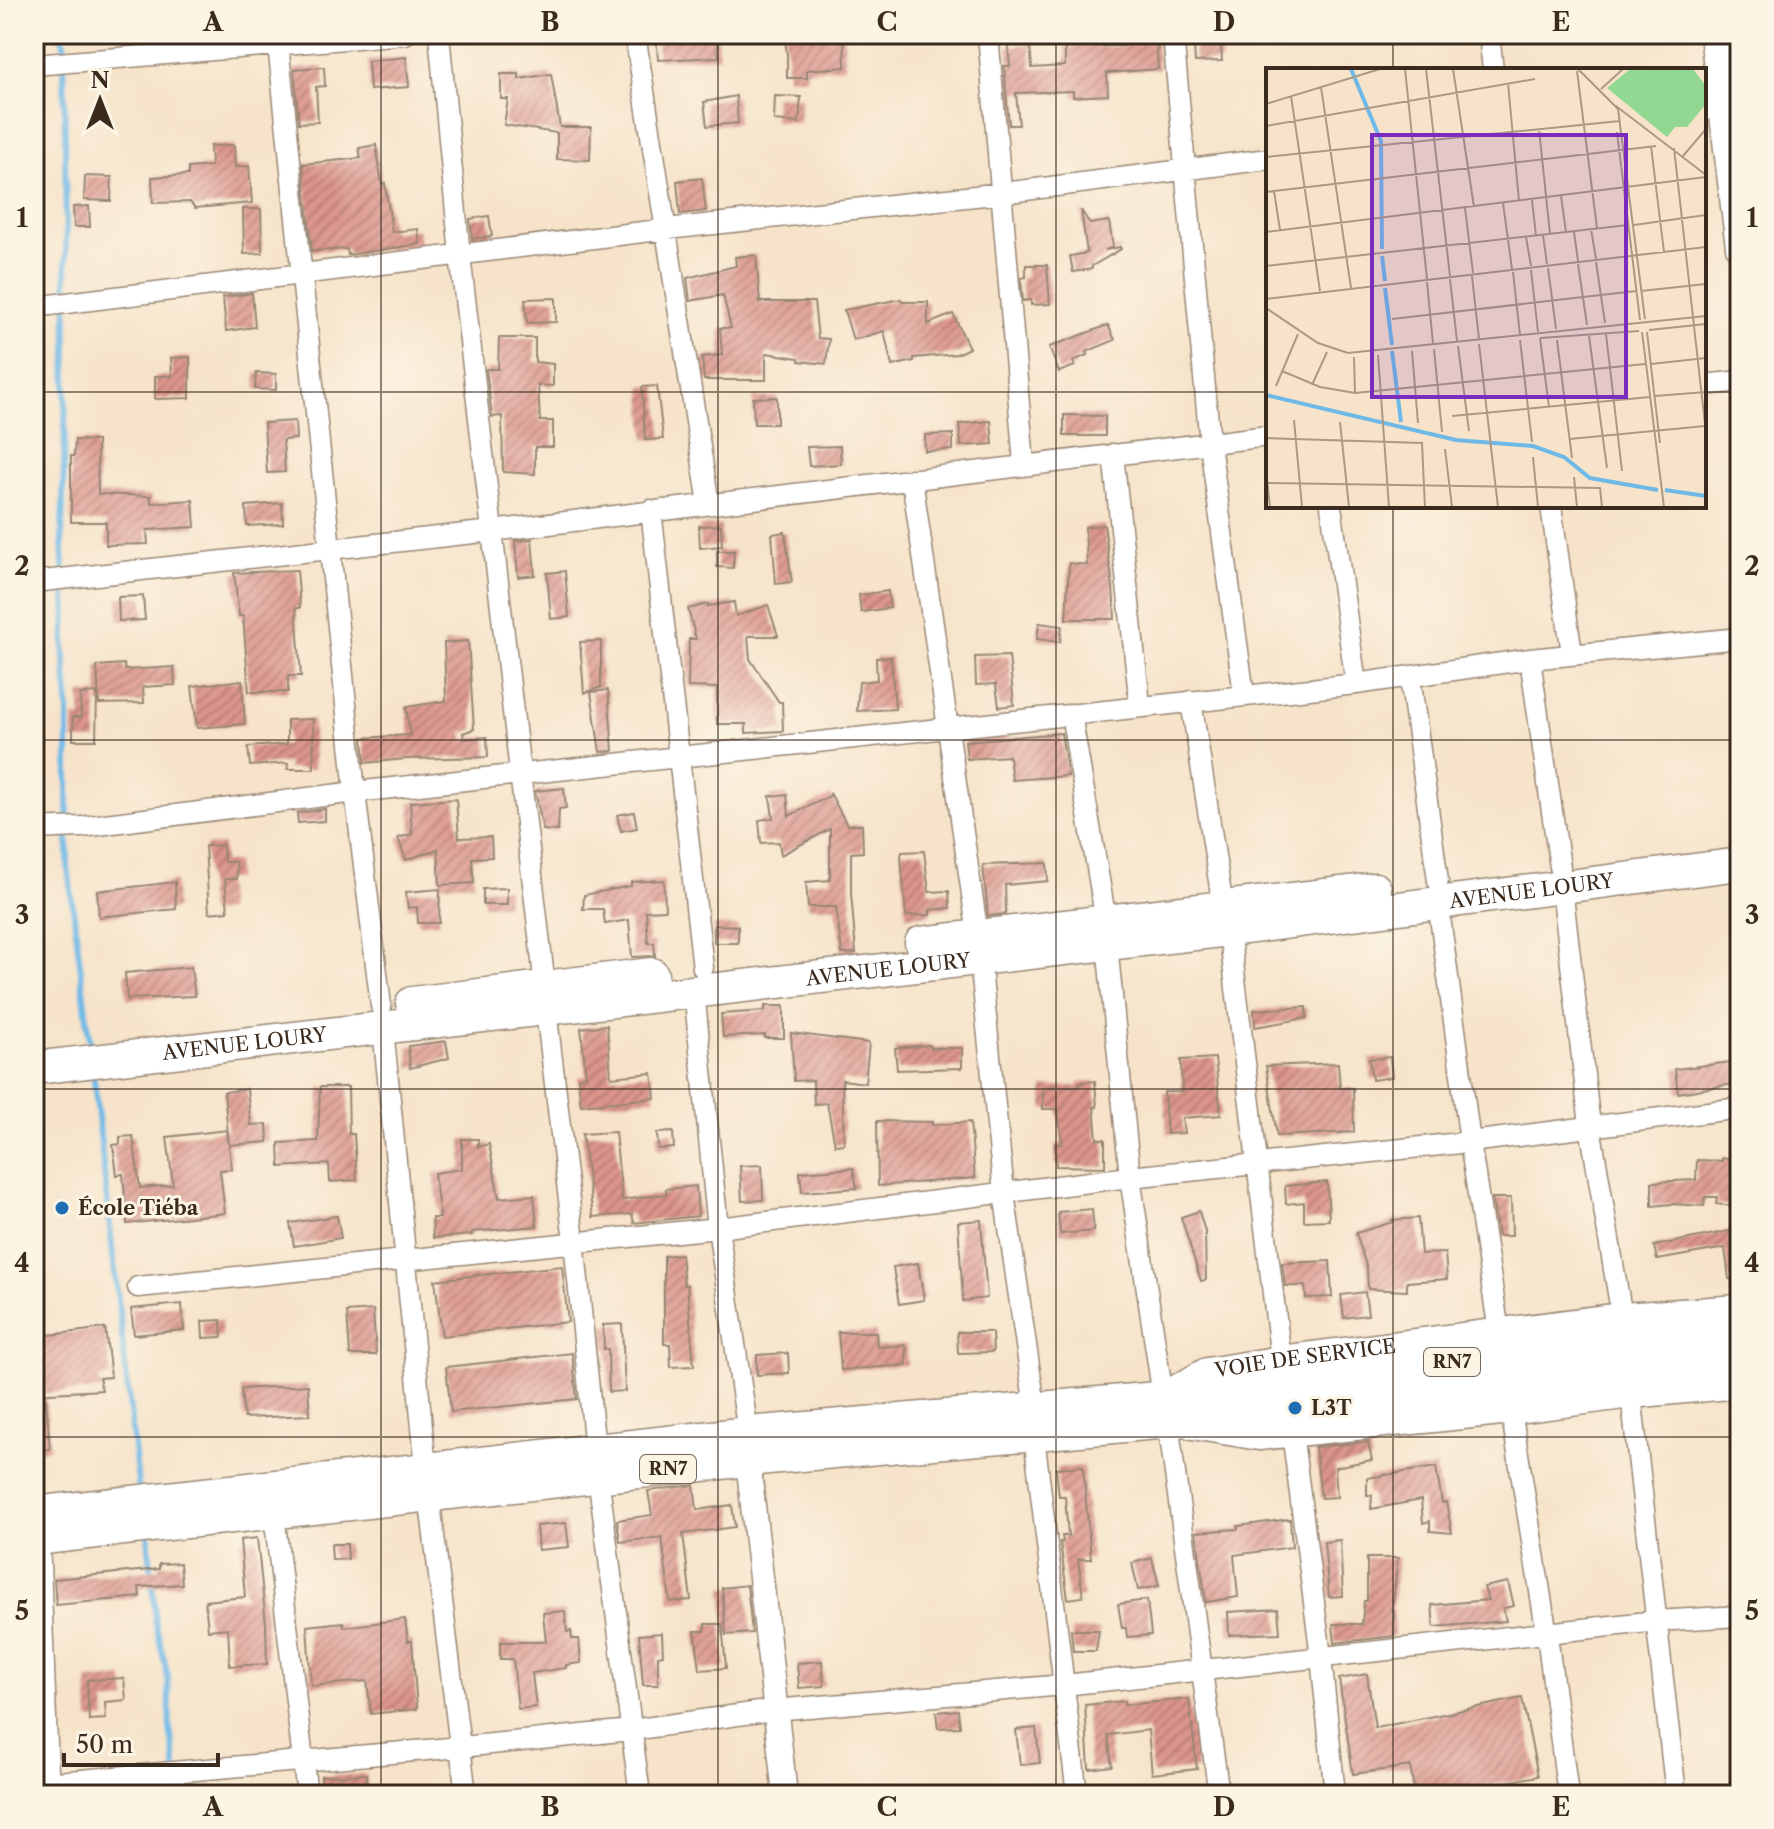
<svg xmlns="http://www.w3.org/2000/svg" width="1774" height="1829" viewBox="0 0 1774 1829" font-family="'Libre Caslon Text',serif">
<defs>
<pattern id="building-hatch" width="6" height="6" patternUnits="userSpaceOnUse" patternTransform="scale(2)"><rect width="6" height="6" fill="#dc958c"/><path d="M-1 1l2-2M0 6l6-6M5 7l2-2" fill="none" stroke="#b47a72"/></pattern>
</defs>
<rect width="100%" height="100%" fill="#fcf5e5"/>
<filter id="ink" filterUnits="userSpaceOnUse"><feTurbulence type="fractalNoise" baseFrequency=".0125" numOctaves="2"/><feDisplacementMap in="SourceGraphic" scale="16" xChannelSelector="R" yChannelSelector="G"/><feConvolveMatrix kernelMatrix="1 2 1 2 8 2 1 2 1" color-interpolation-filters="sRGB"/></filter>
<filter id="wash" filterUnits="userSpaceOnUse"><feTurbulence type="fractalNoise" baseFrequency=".006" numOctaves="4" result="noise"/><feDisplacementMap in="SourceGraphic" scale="32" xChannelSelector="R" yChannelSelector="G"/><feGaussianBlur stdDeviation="1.8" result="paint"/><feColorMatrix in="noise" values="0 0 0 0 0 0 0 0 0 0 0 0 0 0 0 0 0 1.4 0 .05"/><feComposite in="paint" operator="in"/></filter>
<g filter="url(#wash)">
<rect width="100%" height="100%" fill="#f6e3c9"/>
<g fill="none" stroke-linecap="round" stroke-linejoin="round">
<path stroke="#6eb9e7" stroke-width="6" d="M60,34L64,43L67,351L62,537L66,614L64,645L68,698V867L91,1052
M93,1071L139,1493
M148,1535L156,1625L168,1677L170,1729L175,1759V1795"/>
</g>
<g id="blocks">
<path fill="url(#building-hatch)" d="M656,34H717L719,57L658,60Z
M784,34H844L845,67L807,70V78H787V54Z
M1123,34H1156L1158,69L1107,73L1108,95L1073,97V91L1016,93L1019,125H1009L1004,66H1010L1008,46L1030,44L1032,68L1065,66V46H1124Z
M1221,44L1222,61L1195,62L1194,45Z
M406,57L409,87L370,90L368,61Z
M324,67L325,86L316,87L318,122L299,123L294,69Z
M501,74H519V79L551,74L560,127H591L590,160L557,159V133L504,125L508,99H501Z
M736,96L738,123L707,126L704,102Z
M775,96L801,97L799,123L774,121Z
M234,145L235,167L249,166L252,203L195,208L190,202L153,203L152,177L188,175V168L211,166L210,146Z
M376,145L382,184L385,183L392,232L418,229L420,244L348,255L347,249L312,251L303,164L361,158L359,148Z
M85,176L112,177L111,201L84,200Z
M702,178L706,211L680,214L677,181Z
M89,206L90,227H74L73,207Z
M243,209H261L262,253L244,254Z
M1081,210L1090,224L1109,221L1113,247L1105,250L1120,247L1121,249L1092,266V269L1073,272L1070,256L1087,253Z
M489,216L492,236L472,239L470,219Z
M756,255L760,302H814L818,338L829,339L826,364L799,361V358L766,353V380H704L702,357L722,355L720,328H731L723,295L690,301L687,278L736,266L735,257Z
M1026,265H1047L1050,304L1031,305V300L1023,301L1021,278L1026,277Z
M252,293L255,327L226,331L223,297Z
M556,298V322L527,323L525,299Z
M901,299L902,302H928V324L953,314L969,348L957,354L914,358V361L892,366L884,331L853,340L844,310Z
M1108,325L1115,340L1086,352L1087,355L1073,361L1075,366L1059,372L1049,347Z
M499,338H535V362L553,364V386L538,385L540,421H553V447H535V474L503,472L502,416L492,417L486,369H498Z
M190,357V398L155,399V376H172L171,358Z
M256,373L276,374V390L255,389Z
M657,386L663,439L645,440L642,387Z
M777,397V424H754L753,398Z
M1064,415L1105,416V436H1064Z
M295,421L296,439L283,440L285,472L267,473L264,423Z
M991,421L993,444L961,446L959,424Z
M953,434V450L925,451V435Z
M75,440L97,441L98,494L151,496V503L193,500L195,527L147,530L148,544L106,545V522H71V456H74Z
M840,446L841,464L809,466L807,447Z
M282,503L283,524L247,526L246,506Z
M721,525L722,546L700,548L699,526Z
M1104,525L1113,587L1115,619H1066L1069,563L1087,565L1085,527Z
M785,532L792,582L776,584L772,534Z
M532,539L535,575L518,577L515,541Z
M717,551H734L733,568L717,567Z
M297,570L300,608H296L301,676H288V692H249L243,616H239L234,573Z
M565,571L569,617L551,619L547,573Z
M888,591L890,608L861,612L859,595Z
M143,596L145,620L119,621L118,597Z
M734,602L736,616L768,605L778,636H748L750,659L779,702H782L783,731L746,733V724H717V688L688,687L689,639H696L688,609L708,604V606Z
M1039,623L1062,626L1060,642L1037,639Z
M468,641L474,729L463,733L464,739L487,737L488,757L406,759L365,763L363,738L410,735L406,707L446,701L444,643Z
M601,641V687L584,693L580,642Z
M1009,656L1014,705L999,707L996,684L976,685L975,657Z
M891,657L895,709L857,711L859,682L877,680L876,658Z
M124,664L125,670L174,667L175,685L143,687L144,703L99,704L97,666Z
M242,680L245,724L197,728L192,686Z
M608,690L613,751L600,752L591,692Z
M97,693L96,740H73V717H81L80,694Z
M313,719L314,769H288V763L250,766L248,747L287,744V720Z
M1061,733L1068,776L1012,780L1009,756L967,759L965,741Z
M564,788L566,808L559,809L558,831L543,830L535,791Z
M830,793L847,825H862L863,852L851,853V893L856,953L842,954L836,907H808L806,882L830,880V829L781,855L779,842L761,843L759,820L773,818L770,796L787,794L789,816L830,796Z
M456,799L459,838L491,837L492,857L472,858L474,883L440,885L438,849L406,860L398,838L412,834L410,802Z
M325,809V821L298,823L297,813Z
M634,812L637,828L621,831L617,815Z
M223,845L224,862H236L237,879H225L228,911L209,913L205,846Z
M924,851L929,892L949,891L950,908L930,910V915L906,916L901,856L902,852Z
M1047,863L1048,881L1005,885L1006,914L988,916L983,865Z
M664,880L665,910L646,911L648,943H654L655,956L632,957L629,920L605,924L603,909H583L584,895L631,886V882Z
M175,882L176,909L99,917L97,891Z
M507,888V905H483V889Z
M440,889L439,923H418L417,907L408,908L406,892Z
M714,925L738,926V943H714Z
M191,967L195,996L127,999L125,973Z
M765,1006H784V1038H765V1035L723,1037L721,1014L765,1011Z
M1306,1007L1307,1018L1255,1027L1254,1010Z
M607,1025L611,1077L652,1073L655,1098L581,1105L578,1077L586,1076L581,1028Z
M791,1033L869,1043L865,1083L842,1080L844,1144L835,1145L827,1103L814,1104L813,1080L794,1081Z
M446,1041L449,1058L410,1068L408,1046Z
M930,1045L931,1048H962V1068L897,1070L895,1048Z
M1390,1057L1392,1077L1372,1080L1369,1059Z
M1215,1058L1221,1115L1182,1118L1184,1133L1167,1134L1164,1092H1182L1181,1060Z
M1740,1061V1083L1678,1093L1675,1069Z
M1338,1063L1340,1088H1353L1354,1132L1277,1136L1266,1066Z
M1095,1081L1097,1107H1094L1097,1139H1105V1167L1056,1166L1055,1144H1062L1058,1109H1043V1087L1079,1086V1083Z
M320,1087H348L349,1134H354L357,1180L330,1182L329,1164L280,1167L279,1143L318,1141Z
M247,1089L251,1125L267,1124L268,1142L229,1145L224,1092Z
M877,1121L932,1122V1125L970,1122L975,1178L878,1186Z
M227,1130L232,1169L220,1170L225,1213L127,1224L123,1174L117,1175L113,1145L120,1144V1137L133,1136L140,1188L173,1185L167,1137Z
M615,1132L622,1200L666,1194V1189L696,1186L698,1216L634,1223L632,1214L593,1217L582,1134Z
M673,1132L674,1148L658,1149L657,1133Z
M462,1139H478V1147L489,1144L499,1198L534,1195L537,1226L472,1232V1235L433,1238L432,1218H440L434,1173L462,1169Z
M1722,1158L1738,1161L1737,1196H1732L1730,1206L1716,1204L1717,1197H1705L1704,1206L1672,1204L1652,1206V1182L1696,1180L1697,1160L1722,1161Z
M762,1165L763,1200L742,1201L740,1166Z
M853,1168L857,1188L802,1192L800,1172Z
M1327,1182L1329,1220L1304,1221V1202L1286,1204L1285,1186Z
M1492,1198H1511L1512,1236H1498Z
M1092,1209L1094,1231L1060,1234L1058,1212Z
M1199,1211L1205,1232L1206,1280L1201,1281L1181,1217Z
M337,1216L341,1238L294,1246L290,1223Z
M1418,1218L1421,1254L1445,1253L1447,1279L1407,1282V1291L1368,1289L1367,1269L1356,1233L1393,1222L1392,1220Z
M981,1220L987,1298L963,1301L958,1222Z
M1740,1229V1279H1729L1725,1248L1657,1260L1654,1246Z
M681,1254L684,1285H687L694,1366L671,1367L670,1344H664V1256Z
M1330,1261L1332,1297L1306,1298L1305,1286H1285L1282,1263Z
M918,1263L924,1300L899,1304L893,1267Z
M562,1266L568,1322L442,1336L435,1280Z
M1365,1292L1368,1315L1344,1318L1341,1295Z
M182,1304L184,1330L134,1335L131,1309Z
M373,1310L376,1355H350L347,1312Z
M221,1320L222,1337L203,1338L202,1321Z
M622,1324L625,1391L609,1392L608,1349H604L603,1325Z
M105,1328L111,1377L99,1378L102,1390L34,1394V1337Z
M838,1332H876L877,1347L906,1345L907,1365L841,1370Z
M957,1332H992L993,1352L958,1353Z
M572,1353L577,1399L451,1412L446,1367Z
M788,1353L789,1373L757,1375V1355Z
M308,1385L310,1415L244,1418L241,1389Z
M46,1398L50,1449L34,1451V1399Z
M1368,1442L1372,1460L1335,1467L1337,1497L1321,1498L1315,1447Z
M1083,1466L1091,1559H1078L1083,1597L1068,1599L1060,1542H1063L1062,1536H1068L1065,1496H1059L1056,1468Z
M1436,1467L1442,1503L1446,1502L1452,1533L1430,1531V1521L1423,1523L1421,1500L1371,1509L1372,1495H1367V1478Z
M694,1485L697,1510L732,1505L735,1527L683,1534L691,1600L670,1602L662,1537L620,1542L617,1520L652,1515L648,1491Z
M1290,1519L1292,1547L1234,1555L1238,1597L1206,1602L1196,1532L1238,1529V1526Z
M566,1523L569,1547L538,1550L536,1526Z
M257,1538L266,1624L267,1664L230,1666L228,1628L208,1630L205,1601L245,1597L240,1540Z
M1340,1540L1343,1596L1329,1597L1324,1542Z
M331,1544H347L348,1559L332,1560Z
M1152,1558L1159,1586L1138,1590L1132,1563Z
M1367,1558H1398L1392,1610H1394V1636L1335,1643L1333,1624H1362L1364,1601H1367Z
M180,1563L182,1584L139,1587L140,1597L56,1605L54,1579L159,1569V1564Z
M1508,1582L1514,1606L1503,1608L1506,1621L1434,1627L1432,1605L1488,1600L1484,1587Z
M747,1585L752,1633L726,1635L722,1588Z
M1147,1600L1151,1635L1127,1637L1126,1628H1122L1118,1604Z
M1278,1609L1280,1633L1229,1635L1228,1612Z
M565,1611L567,1632L571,1631L572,1639H579L581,1663L566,1665V1668L532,1673L536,1707L518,1709L513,1659H500V1642H546L543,1613Z
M405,1619L408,1641H412L417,1709L371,1714L367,1681L311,1686L307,1626L343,1622L344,1627Z
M705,1624H722L726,1668L700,1670L695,1631H705Z
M1071,1630H1099L1096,1651H1073Z
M662,1633L663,1655L658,1656V1685H643L639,1635Z
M822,1661L824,1686L799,1688L797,1663Z
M1367,1674L1375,1728L1522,1698L1538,1776L1441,1795H1415L1410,1766L1353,1774L1339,1679Z
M124,1678L126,1700L105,1702L106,1719L89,1720L87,1680Z
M1189,1699L1197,1769L1152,1774L1148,1730L1108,1735L1112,1766L1089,1769L1085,1705L1124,1701V1705Z
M958,1710L960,1727L938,1728L936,1712Z
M1036,1728L1040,1763L1020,1765L1016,1730Z
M367,1774V1795H322L321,1776Z"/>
</g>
</g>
<g filter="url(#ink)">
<use href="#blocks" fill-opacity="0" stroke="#988674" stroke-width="2"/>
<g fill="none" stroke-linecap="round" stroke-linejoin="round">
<defs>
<path id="minor" d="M277,34L355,792L381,1006
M439,34L460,255L545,987
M635,34L709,504
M988,34L1024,464
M1173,34L1210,444L1244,695
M1489,34L1493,70
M34,65L405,34
M1704,110L1740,106
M34,307L667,229L1003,193L1268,159
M1704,385L1740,381
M1113,454L1140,705
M912,479L978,936
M1331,506L1356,684
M1551,506L1572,654
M651,510L703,968
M34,582L492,531L1268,436
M1530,659L1560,867
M1410,677L1438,881
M1191,701L1223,907
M1071,714L1106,921
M34,829L82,827L355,792L1356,684L1530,659L1740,638
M1562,888L1590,1126L1622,1317
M1438,902L1470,1142L1499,1332
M1229,930L1281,1360
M1107,944L1130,1177L1163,1397
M980,958L1004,1193L1035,1407
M694,991L718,1228L748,1433
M546,1010L574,1241L595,1449
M383,1028L426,1468
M138,1287L718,1228L1130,1177L1470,1142L1740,1108
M1631,1394L1676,1795
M1511,1410L1547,1635L1568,1795
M1168,1422L1219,1795
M1292,1432L1321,1657L1335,1795
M1034,1436L1077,1795
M598,1476L640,1795
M429,1495L466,1795
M274,1514L307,1795
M39,1539L49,1795
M34,1784L461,1747L631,1730L774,1710L1064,1685L1657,1621L1740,1616"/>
<path id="tertiary" d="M748,1460L785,1795"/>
<g id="secondary">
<path d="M1714,34L1740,247"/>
<path id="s1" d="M1163,1397L1207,1372L1281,1360L1622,1317L1740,1309"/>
<path d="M1193,1425L1259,1436L1511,1410L1631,1394L1740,1384"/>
</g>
<g id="primary">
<path d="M921,943L1375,889"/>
<path d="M412,1003L652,974"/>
<path id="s2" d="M34,1068L1229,930L1740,864"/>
</g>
<path id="trunk" d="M34,1513L748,1433L1274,1388L1498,1355L1740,1327
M34,1539L748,1460L1168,1422L1740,1358"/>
</defs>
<use href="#minor" stroke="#988674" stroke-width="23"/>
<use href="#tertiary" stroke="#988674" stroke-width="27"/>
<use href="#secondary" stroke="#988674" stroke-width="31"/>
<use href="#primary" stroke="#988674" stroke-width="35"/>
<use href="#trunk" stroke="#988674" stroke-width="35"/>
<use href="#minor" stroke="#fff" stroke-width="20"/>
<use href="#tertiary" stroke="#fff" stroke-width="24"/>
<use href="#secondary" stroke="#fff" stroke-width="28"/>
<use href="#primary" stroke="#fff" stroke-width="32"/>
<use href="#trunk" stroke="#fff" stroke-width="32"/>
</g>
</g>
<path fill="none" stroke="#3b2a1e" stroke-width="2" stroke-opacity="0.55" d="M381,34V1795M718,34V1795M1056,34V1795M1393,34V70M34,392H1268M1704,392H1740M1393,506V1795M34,740H1740M34,1089H1740M34,1437H1740"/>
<g fill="#1f6fb2" stroke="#fcf5e5" stroke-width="3">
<circle cx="62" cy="1208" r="8"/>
<circle cx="1295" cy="1408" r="8"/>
</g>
<g text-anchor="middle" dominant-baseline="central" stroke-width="6" stroke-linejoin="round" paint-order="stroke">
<g fill="#fcf5e5" stroke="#75675a" stroke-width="2">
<rect x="1424" y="1348" width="56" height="28" rx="6"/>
<rect x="640" y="1455" width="56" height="28" rx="6"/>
</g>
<g font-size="18" font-weight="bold" fill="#3b2a1e">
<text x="1452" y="1362">RN7</text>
<text x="668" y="1469">RN7</text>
</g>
<g font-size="20" fill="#3b2a1e" stroke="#fcf5e5">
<text stroke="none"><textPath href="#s2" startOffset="1508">AVENUE LOURY</textPath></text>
<text stroke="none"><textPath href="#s2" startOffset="860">AVENUE LOURY</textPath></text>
<text stroke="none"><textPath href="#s2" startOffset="212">AVENUE LOURY</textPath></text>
<text stroke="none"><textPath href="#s1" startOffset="150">VOIE DE SERVICE</textPath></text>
</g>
<g font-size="20" font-weight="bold" fill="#3b2a1e" stroke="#fcf5e5" text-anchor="start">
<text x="78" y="1208">École Tiéba</text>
<text x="1311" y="1408">L3T</text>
</g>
</g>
<g transform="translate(1266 68)">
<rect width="440" height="440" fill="#f6e3c9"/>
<path d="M364,1H427L440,18V36L421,59H409L401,69L341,20Z" fill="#92d892"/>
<path fill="none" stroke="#6eb9e7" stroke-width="4" d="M85,1L115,73L116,181M116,188L119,213M119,220L126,277M126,283L135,354M0,327L190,372L267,378L298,389L324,410L392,422M399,422L440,428"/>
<path fill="none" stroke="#ab9985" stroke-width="2" d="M139,1L161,211M160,1L184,208M187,1L208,139M312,1L352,41L379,251M311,3L331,160M242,15L253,133M55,19L85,220M335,21L357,1M25,28L54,223M0,36L114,1M350,38L440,107M0,58L269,11M273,61L284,166M351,64L374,252M385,78L398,184M408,80L440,365M417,88L440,61M0,89L354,53M8,123L14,162M0,124L390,78M295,128L300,164M266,132L270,168M237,135L246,201M199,140L207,205M368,157L440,147M325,161L330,191M0,164L440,109M308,164L312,193M277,167L281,196M260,169L265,198M330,194L339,255M312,196L321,257M0,198L362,157M282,200L290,261M265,202L272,264M247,204L254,267M206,208L213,271M184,211L191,273M161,214L167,276M375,223L440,216M0,231L440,179M0,240L52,275L82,285L440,248M126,251L370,223M383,262L440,256M376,264L398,439M381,264L394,375M340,266L356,403M323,268L341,400M274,270L283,339M274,270L373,263M254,272L266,374M291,272L306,390M213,276L232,439M192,278L203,363M168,281L176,364M146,283L152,355M112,287L123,439M88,289L89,325M385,296L440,290M16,303L54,319L89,325L379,296M46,317L61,284M10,318L32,266M389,328L440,324M186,348L384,329M28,352L36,439M74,354L83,439M0,370L156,375L159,439M304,371L439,358M179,381L186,439M267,389L272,439M0,401L4,439M308,409L311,439M0,415L334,420L336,439"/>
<path fill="#7b2cbf" fill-opacity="0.15" stroke="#7b2cbf" stroke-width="4" d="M106,67H360V329H106Z"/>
<rect width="440" height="440" fill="none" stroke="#3b2a1e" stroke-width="4"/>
</g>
<rect width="1774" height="1829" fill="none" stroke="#fcf5e5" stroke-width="88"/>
<g transform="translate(100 100)" stroke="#fcf5e5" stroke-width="6" paint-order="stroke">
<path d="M0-6L14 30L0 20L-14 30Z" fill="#3b2a1e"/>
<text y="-12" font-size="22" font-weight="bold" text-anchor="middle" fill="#3b2a1e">N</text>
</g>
<path d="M64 1753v12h154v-12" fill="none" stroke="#3b2a1e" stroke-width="4"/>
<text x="76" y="1753" font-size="24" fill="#3b2a1e" stroke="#fcf5e5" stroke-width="6" paint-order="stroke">50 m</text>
<rect x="44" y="44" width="1686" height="1741" fill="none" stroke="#3b2a1e" stroke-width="3"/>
<g font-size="26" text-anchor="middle" font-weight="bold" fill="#3b2a1e">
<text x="213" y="31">A</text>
<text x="550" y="31">B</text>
<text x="887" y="31">C</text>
<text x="1224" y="31">D</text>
<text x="1561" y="31">E</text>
<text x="22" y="227">1</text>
<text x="1752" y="227">1</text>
<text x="22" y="575">2</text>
<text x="1752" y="575">2</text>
<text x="22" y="924">3</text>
<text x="1752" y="924">3</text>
<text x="22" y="1272">4</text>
<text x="1752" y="1272">4</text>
<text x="22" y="1620">5</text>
<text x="1752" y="1620">5</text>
<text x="213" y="1816">A</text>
<text x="550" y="1816">B</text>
<text x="887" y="1816">C</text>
<text x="1224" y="1816">D</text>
<text x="1561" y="1816">E</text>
</g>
</svg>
